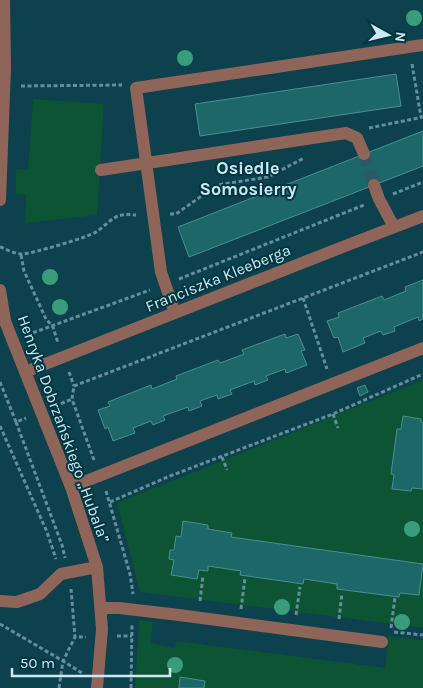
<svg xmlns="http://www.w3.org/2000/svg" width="423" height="688" viewBox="0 0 423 688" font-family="Karla,sans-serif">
<rect width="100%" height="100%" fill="#0c414d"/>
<path fill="#0c5433" d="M33,99L104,104L97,215L25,223L26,195L16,194V169L28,170Z
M423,380V628L140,592L117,503Z
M139,620L153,621L151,643L175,648L176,641L385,668L388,636L423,640V688H135Z"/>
<path fill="#1e6769" stroke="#498f90" d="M396,74L401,106L200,136L195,104Z
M423,131V166L189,257L178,227Z
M423,280V319L419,321L418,317L394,327L395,331L383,335L381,331L363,338L365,343L343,352L338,337L334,338L327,321L339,317L338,313L382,296L384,300L406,291L405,287Z
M285,334L286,338L298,334L305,350L301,351L307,365L286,373L285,369L266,376L268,380L255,385L254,381L230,390L232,394L218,399L217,395L200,401L202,406L189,411L188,407L163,416L165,420L153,425L151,421L133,428L135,433L113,441L108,427L105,429L98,410L110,406L108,402L151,385L152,389L177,379L176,376L218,360L220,363L244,354L242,350Z
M365,385L368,392L360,396L357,388Z
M403,416L421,419V422L423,423V489L412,488L411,491L392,489L394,475L391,474L397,429H401Z
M183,521L208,525V529L232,533L231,537L423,564L419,595L400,593L399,597L337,589V584L304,579L303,584L240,575L241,571L208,566V571L199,570L197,579L171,575L174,560L169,559L170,550H174L176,536L181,537Z
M180,677L205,681L204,688H179Z"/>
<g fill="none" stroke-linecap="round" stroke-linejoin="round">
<path stroke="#295a66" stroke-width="12" stroke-dasharray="12 6" stroke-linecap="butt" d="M364,154L374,185"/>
<path stroke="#648f9a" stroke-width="3" stroke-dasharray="4 2.5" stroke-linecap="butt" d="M412,64L421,117
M21,86L122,85
M369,128L423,117
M393,194L423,182
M170,214H176L217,185L268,177L304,158
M0,247C6,249 15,254 22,254C31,254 89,237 96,232C112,221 114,212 136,215
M21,255L24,271L46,319L53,327L58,343
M179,279L364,205
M303,298L327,369
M27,335L150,290
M69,372L74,386
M0,382L16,422L26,418
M55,406L72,399
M333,414L338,428
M16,422L62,545L65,558
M0,426L47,532L56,559
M222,457L227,470
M94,460L72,399L74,386L423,252
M106,491L130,574L133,594
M110,502L170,476L333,414L423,374
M71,589L75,637H86
M200,601L203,576
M241,609L245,578
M296,615L300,587
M339,619L342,593
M0,624L63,661L75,637
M391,628L395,597
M394,632L423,635
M117,636H132
M59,688L63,661L82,673
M131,688L132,625"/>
<path stroke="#8f6559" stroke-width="12" d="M101,170L346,133L357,138L364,154
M374,185L379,199L394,227
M0,200L5,68L4,0
M0,290L5,321L12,339L71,487L97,567L102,629L97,688
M175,313L161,272L136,88L423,45
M25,372L340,248L423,216
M71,487L423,348
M0,601L17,602L40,594L61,574L97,567
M101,608H119L179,615L382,642"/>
</g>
<g fill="#399c7a">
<circle cx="414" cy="18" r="8"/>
<circle cx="185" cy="58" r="8"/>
<circle cx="50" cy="277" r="8"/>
<circle cx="60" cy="307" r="8"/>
<circle cx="412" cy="529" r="8"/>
<circle cx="282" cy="607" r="8"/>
<circle cx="402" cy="622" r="8"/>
<circle cx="175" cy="665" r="8"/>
</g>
<g text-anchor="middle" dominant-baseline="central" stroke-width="4" stroke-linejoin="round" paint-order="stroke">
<g font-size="16" fill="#cbeaf3" stroke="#003642">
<text transform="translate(218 278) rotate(-22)">Franciszka Kleeberga</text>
<text transform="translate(64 429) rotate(70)">Henryka Dobrzańskiego „Hubala”</text>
</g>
<g font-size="18" font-weight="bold" fill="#cbeaf3" stroke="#003642">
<text x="248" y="168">Osiedle<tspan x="248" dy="21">Somosierry</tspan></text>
</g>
</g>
<g transform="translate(388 35) rotate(98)" stroke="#003642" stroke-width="4" paint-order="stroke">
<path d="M0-4L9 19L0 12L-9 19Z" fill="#cbeaf3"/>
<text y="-8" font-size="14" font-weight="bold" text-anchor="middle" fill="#cbeaf3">N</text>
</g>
<path d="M12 668v8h158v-8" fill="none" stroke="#cbeaf3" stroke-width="2.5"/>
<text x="20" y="668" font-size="15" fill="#cbeaf3" stroke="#003642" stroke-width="4" paint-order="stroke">50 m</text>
</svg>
